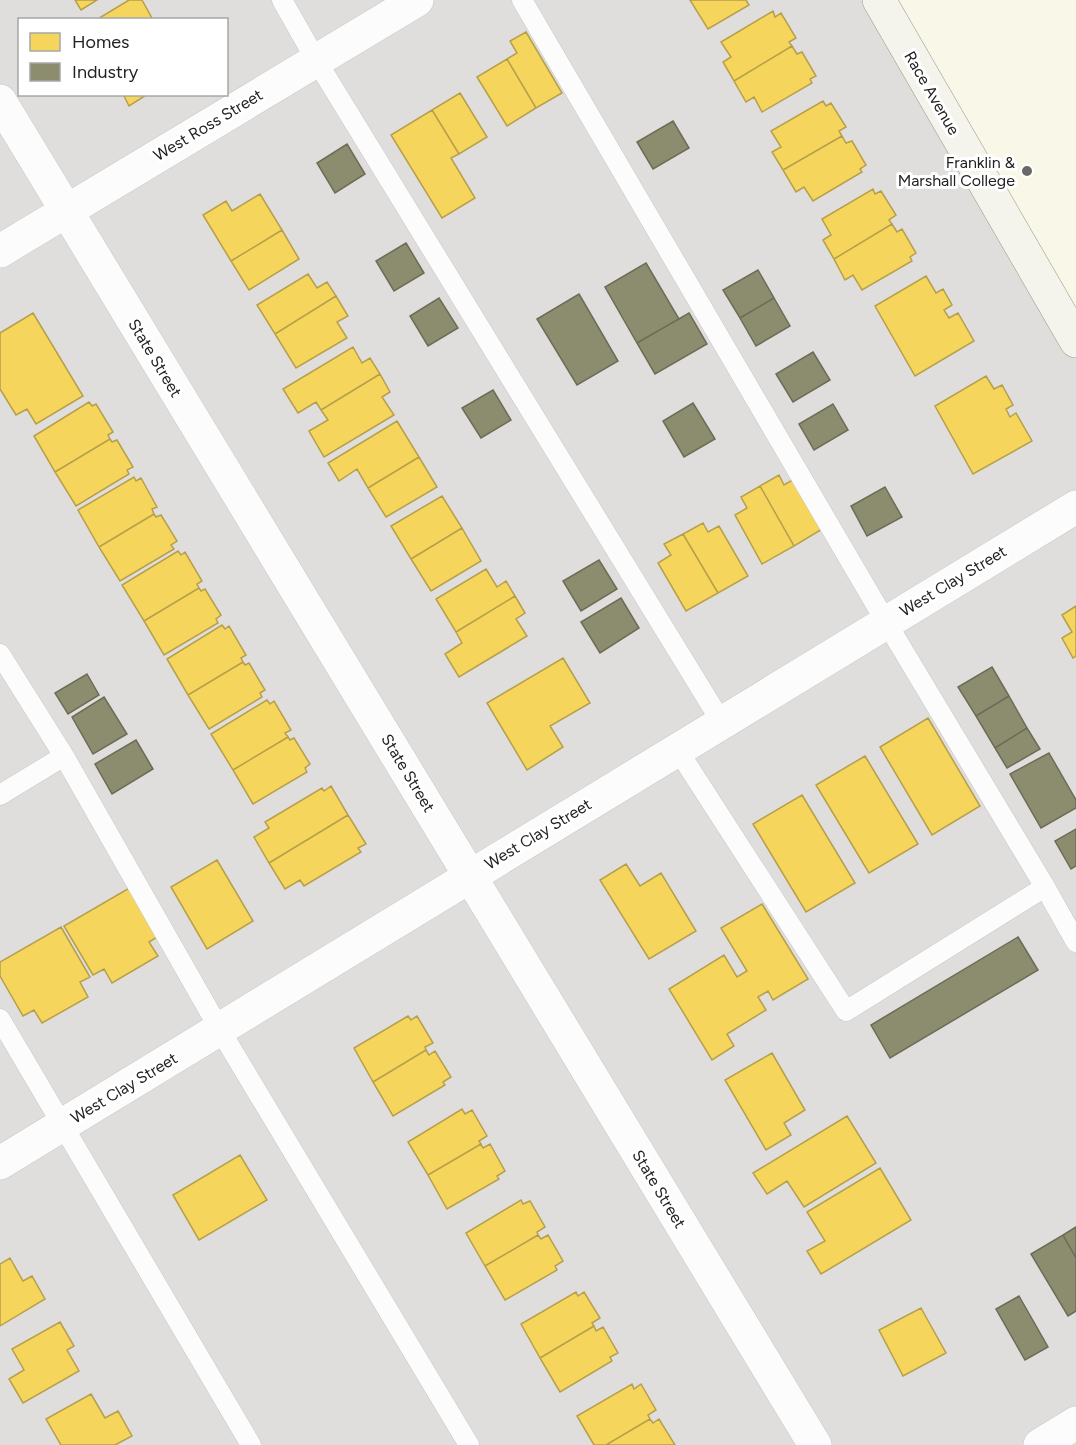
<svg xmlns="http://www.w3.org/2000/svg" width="1076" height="1445" viewBox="0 0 1076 1445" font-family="Figtree,sans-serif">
<rect width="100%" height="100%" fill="#f0eeeb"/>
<path fill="#dfdedc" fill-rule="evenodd" d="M0,0H879L1076,341V1445H0ZM20,20H226V94H20Z"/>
<path fill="#f8f7e8" d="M879,0H1076V341Z"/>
<path fill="#f6d55c" stroke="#b69f4b" stroke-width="1.5" d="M75,0H97L81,10Z
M129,0H142L153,20H96Z
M690,0H746L749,5L708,29Z
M773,11L775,17L781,13L796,38L789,42L792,46L734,81L723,62L731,57L721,42Z
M526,32L562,93L536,108L507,59L517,53L510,41Z
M792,46L797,54L802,52L816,76L810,79L812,83L762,112L754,97L746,102L734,81Z
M507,59L536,108L507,126L477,77Z
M460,93L487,137L459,154L432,110Z
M123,94H148L129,106Z
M823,101L826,106L831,103L846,127L839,131L842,136L783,170L772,152L781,147L771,131Z
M432,110L459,154L451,158L475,198L442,218L391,135Z
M842,136L846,143L852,141L866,165L860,169L862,172L813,201L804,187L796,192L783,170Z
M873,189L875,194L881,191L896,215L889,220L892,224L834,259L823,240L831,235L822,219Z
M260,194L282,230L231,261L203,215L226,201L232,211Z
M892,224L897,232L902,229L916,253L910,257L912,261L862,290L853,275L845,280L834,259Z
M282,230L299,259L249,290L231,261Z
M308,274L317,288L327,282L336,296L275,334L257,305Z
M926,276L936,293L943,289L952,305L944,310L949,318L958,313L974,341L915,376L875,306Z
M336,296L348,316L337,322L347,338L296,368L275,334Z
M33,313L83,396L36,424L27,409L16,415L0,389V333Z
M353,347L362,363L370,358L380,374L321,410L316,402L298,413L283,389Z
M380,374L390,392L382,397L394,415L324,457L309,431L328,420L321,410Z
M986,376L994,389L1002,385L1013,405L1006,409L1010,417L1016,413L1032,441L973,474L935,406Z
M89,402L92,406L96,404L113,432L108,435L110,439L55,472L34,436Z
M397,421L419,457L368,488L357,469L339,481L328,463Z
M110,439L112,442L117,440L133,467L127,470L129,474L76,506L55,472Z
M419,457L437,487L386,517L368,488Z
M779,475L784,485L796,478L824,528L794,546L760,486Z
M134,477L136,481L141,478L157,507L152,509L154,514L99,547L78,510Z
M760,486L794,546L762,564L735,515L747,508L741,497Z
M442,496L462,528L411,559L391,526Z
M154,514L156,517L161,515L177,541L171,545L174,549L120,581L99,547Z
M703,523L708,532L719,526L748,576L718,593L683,534Z
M462,528L481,561L431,591L411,559Z
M683,534L718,593L686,611L658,563L671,555L664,544Z
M178,551L181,555L185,552L202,581L197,584L199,588L144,621L122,585Z
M486,569L497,587L506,581L515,596L456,632L436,599Z
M199,588L201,591L205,589L221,615L216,619L218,623L164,655L144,621Z
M515,596L525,613L516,619L527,636L459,677L445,654L462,643L456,632Z
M1076,606V656L1073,658L1062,638L1072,632L1062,615Z
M222,625L225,629L229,626L246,655L241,658L243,662L188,695L167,659Z
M563,658L590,703L550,726L563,747L527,770L487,703Z
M243,662L245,665L249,663L265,690L260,693L262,697L209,729L188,695Z
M267,700L270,704L274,701L291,730L285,733L288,737L233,770L211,734Z
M928,718L980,806L932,835L880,747Z
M288,737L290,740L294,738L310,764L305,768L307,772L253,804L233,770Z
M865,756L918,844L869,873L816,785Z
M331,786L348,815L269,863L254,837L269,828L265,822L322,788L324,791Z
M802,795L855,883L806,912L753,824Z
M348,815L366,844L358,848L361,852L304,886L300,880L285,889L269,863Z
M217,860L253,921L207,949L171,887Z
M626,864L640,886L661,873L696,931L649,959L600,880Z
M131,887L159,936L149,942L158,956L112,983L104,969L93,975L64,926Z
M762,904L808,979L773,1000L768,991L758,997L766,1010L727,1034L734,1046L712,1060L669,989L724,955L737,977L747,971L721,928Z
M61,927L90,977L80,982L88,997L42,1023L34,1010L23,1016L0,976V962Z
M408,1016L411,1020L417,1016L433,1043L425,1047L426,1050L373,1082L354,1048Z
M426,1050L429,1055L435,1051L451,1077L443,1082L445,1085L393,1116L373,1082Z
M772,1053L805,1110L784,1123L791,1135L766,1150L725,1080Z
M462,1109L465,1114L472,1110L487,1136L479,1141L481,1144L428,1175L408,1142Z
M847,1116L876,1163L804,1207L787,1181L767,1194L753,1173Z
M481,1144L483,1148L490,1144L505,1171L497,1176L499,1179L447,1209L428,1175Z
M240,1155L267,1200L199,1240L173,1195Z
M880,1168L911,1220L821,1274L807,1251L825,1241L807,1212Z
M521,1200L523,1204L530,1201L545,1227L537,1232L538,1235L485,1266L466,1233Z
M538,1235L541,1239L548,1235L563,1261L555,1266L557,1270L505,1300L485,1266Z
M10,1258L23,1281L32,1276L45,1299L0,1326V1264Z
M576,1292L578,1296L584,1292L600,1318L592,1323L594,1326L540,1358L521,1324Z
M921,1308L946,1353L903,1376L879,1330Z
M60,1322L74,1346L67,1350L79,1371L23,1403L9,1379L24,1370L12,1349Z
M594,1326L596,1331L603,1327L618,1353L610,1357L612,1361L560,1392L540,1358Z
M632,1384L634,1389L641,1384L656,1410L648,1415L650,1419L606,1445H594L577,1416Z
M91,1394L105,1418L118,1411L132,1436L115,1445H61L46,1419Z
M650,1419L653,1423L659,1419L675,1445H606Z"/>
<path fill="#8c8c6e" stroke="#6c6c57" stroke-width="1.5" d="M673,121L689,148L653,169L637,142Z
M347,144L365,174L335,193L317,163Z
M406,243L424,273L394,291L376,261Z
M646,263L679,319L637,343L605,287Z
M758,270L774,298L740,318L723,290Z
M579,294L618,361L577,385L537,319Z
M439,298L458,328L428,346L410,316Z
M774,298L790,326L756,346L740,318Z
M689,313L707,344L655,374L637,343Z
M813,352L830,380L793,402L776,374Z
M493,390L511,420L481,438L462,408Z
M693,403L715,439L684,457L663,421Z
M833,404L848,430L814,450L799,424Z
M885,487L902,517L867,536L851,506Z
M599,560L617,589L581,611L563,581Z
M621,598L639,628L600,653L581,622Z
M992,667L1009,696L976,716L958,687Z
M87,674L99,695L68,714L55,693Z
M1009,696L1027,728L995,748L976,716Z
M104,697L127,734L93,754L72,717Z
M1027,728L1040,749L1007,768L995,748Z
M136,740L153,769L112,794L95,764Z
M1049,753L1076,800V808L1041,828L1010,774Z
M1076,829V866L1071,869L1055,841Z
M1018,937L1038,970L890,1058L871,1025Z
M1076,1227V1258L1063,1235Z
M1063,1235L1076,1258V1311L1068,1316L1031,1254Z
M1019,1296L1048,1347L1025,1360L996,1309Z"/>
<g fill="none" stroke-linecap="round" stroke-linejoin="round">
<defs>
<path id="lane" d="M282,0L316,60L722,723
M522,0L886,622L1045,887L1076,942
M0,654L64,756L220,1030L469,1445
M677,749L846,1011L1045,887
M0,795L64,756
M0,1019L251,1445"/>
<path id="street" d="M0,101L815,1445
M0,251L417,0
M0,1163L1076,507
M1040,1445L1076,1423"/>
<path id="secondary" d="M879,0L1076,341"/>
</defs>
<use href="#lane" stroke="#c9c8c7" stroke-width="21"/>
<use href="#street" stroke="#c9c8c7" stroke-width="34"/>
<use href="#secondary" stroke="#999a82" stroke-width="34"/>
<use href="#lane" stroke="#fdfcfc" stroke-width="20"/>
<use href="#street" stroke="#fdfcfc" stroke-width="33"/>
<use href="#secondary" stroke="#f4f4ed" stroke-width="33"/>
</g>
<circle fill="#6a6968" stroke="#fff" stroke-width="2" cx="1027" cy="171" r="6"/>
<g text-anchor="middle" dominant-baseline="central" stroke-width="6" stroke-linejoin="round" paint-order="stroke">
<g font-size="16" fill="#222" stroke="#fff">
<text transform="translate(932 93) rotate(60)">Race Avenue</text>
<text transform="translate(208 125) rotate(-31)">West Ross Street</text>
<text transform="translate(155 358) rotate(59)">State Street</text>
<text transform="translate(953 581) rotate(-31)">West Clay Street</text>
<text transform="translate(408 773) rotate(59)">State Street</text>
<text transform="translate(538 834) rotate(-31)">West Clay Street</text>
<text transform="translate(124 1088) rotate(-31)">West Clay Street</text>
<text transform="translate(659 1189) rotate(59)">State Street</text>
</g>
<g font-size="16" fill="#222" stroke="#fff" text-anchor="end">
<text x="1015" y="162">Franklin &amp;<tspan x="1015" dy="18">Marshall College</tspan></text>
</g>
</g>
<rect x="18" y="18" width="210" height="78" fill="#ffffff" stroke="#a7a7a7" stroke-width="1.5"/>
<rect x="30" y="33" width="30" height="18" fill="#f6d55c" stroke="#a7a7a7" stroke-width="1.5"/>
<text x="72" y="48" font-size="18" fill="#222222">Homes</text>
<rect x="30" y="63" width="30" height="18" fill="#8c8c6e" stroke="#a7a7a7" stroke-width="1.5"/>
<text x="72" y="78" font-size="18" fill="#222222">Industry</text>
</svg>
